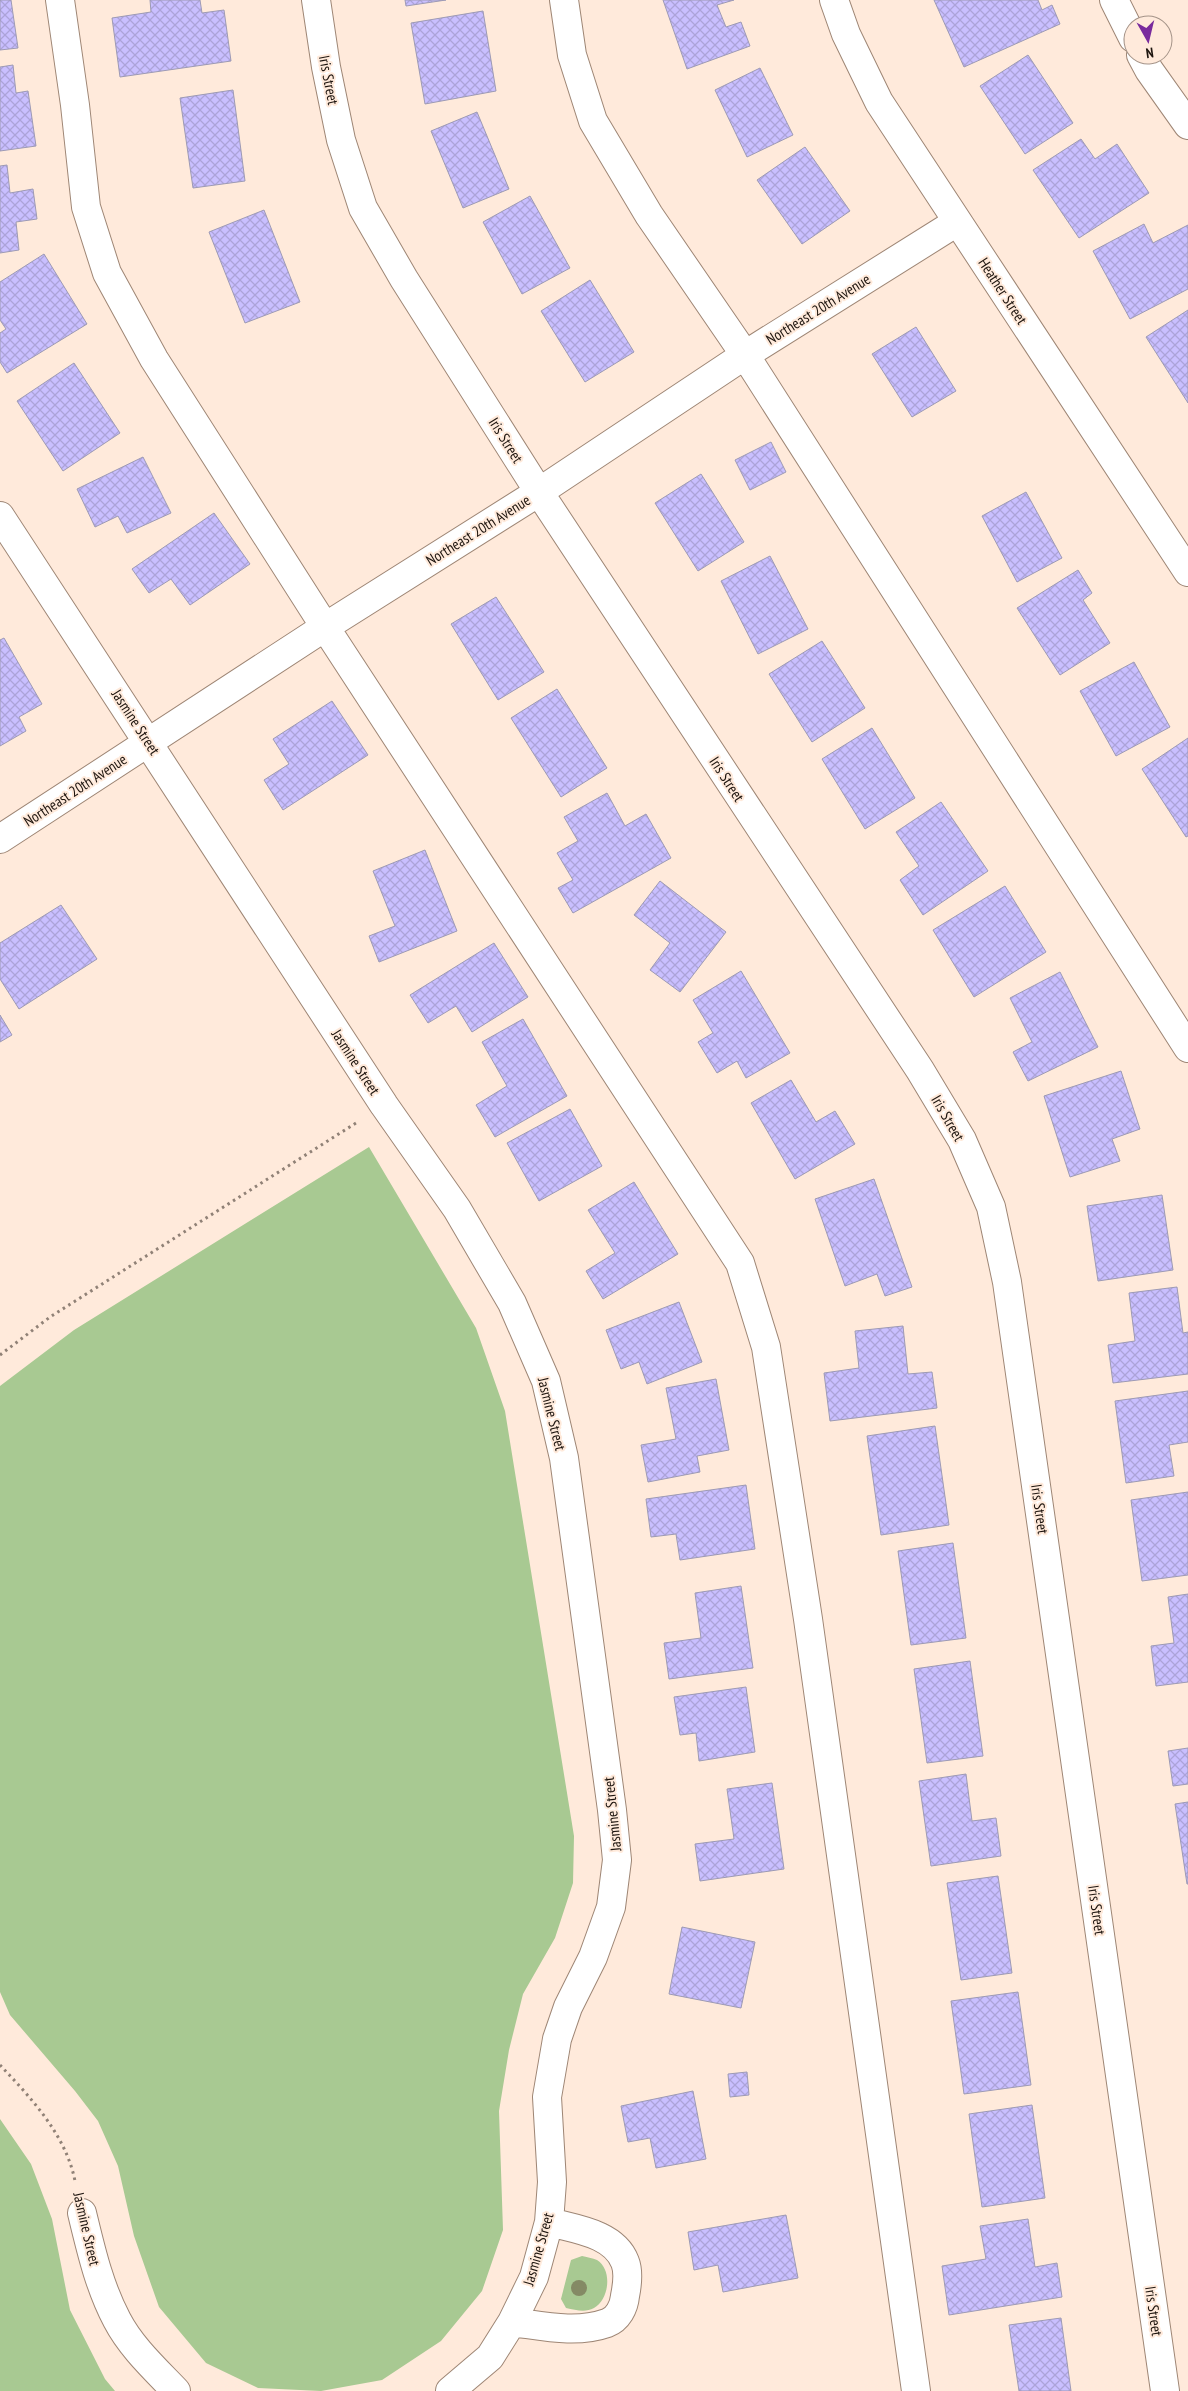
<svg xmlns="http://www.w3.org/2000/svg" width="1188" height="2391" viewBox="0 0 1188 2391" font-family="'PT Sans Narrow',sans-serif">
<defs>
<pattern id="building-cross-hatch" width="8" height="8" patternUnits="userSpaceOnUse" patternTransform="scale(1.25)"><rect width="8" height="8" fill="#c9bfff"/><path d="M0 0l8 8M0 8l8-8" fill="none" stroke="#aca3d9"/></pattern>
</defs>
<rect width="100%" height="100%" fill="#ffeadb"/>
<path fill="#a8c992" d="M369,1147L476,1328L505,1411L574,1836L573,1883L555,1938L523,1994L509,2050L499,2111L503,2230L482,2291L441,2341L382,2380L321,2391L258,2388L206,2363L159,2307L134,2236L118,2166L98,2121L75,2091L10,2015L0,1992V1386L74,1330Z
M0,2119L31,2164L52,2219L70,2310L105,2379L115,2391H0Z
M582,2256C586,2257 593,2258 597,2260C613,2270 609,2300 594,2308C585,2313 576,2310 566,2308L561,2299L571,2260Z"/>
<path fill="url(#building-cross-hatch)" stroke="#9d9ab4" d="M0,0H11L18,48L0,50Z
M150,0H200L202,13L224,10L231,61L120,77L112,18L151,12Z
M405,0H446L406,6Z
M663,0H734L717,5L726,27L741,22L750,46L687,69Z
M934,0H1038L1042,10L1052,5L1060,24L964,67Z
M483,11L496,91L425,104L411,23Z
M1028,55L1073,123L1025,154L980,86Z
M13,65L16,93L28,91L36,146L0,151V67Z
M760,68L793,135L747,157L715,90Z
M233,90L245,181L193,188L180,98Z
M477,112L509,189L463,208L431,131Z
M1081,139L1095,159L1117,144L1149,193L1079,238L1033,170Z
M805,147L850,211L802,244L757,180Z
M7,165L10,193L33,189L37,219L16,222L19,250L0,253V166Z
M530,196L570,268L522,294L483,222Z
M264,210L300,302L245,323L209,232Z
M1144,224L1153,243L1188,225V289L1130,319L1093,251Z
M44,254L87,324L7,373L0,362V333L6,329L0,320V282Z
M590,280L634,352L585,382L541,311Z
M1188,310V403L1146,337Z
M916,327L956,391L912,417L872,354Z
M74,363L120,433L63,471L17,401Z
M771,442L786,472L750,490L735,460Z
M143,457L171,513L127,533L118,516L95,527L77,489Z
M701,474L744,542L698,571L655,503Z
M1026,492L1062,558L1017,582L982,516Z
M214,513L250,564L190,605L171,579L149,593L132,569Z
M770,556L808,629L758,654L721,581Z
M1078,570L1092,593L1083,600L1110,643L1060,675L1017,608Z
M496,597L544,672L498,700L451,624Z
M4,638L42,704L19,717L26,731L0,746V640Z
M822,641L865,708L812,742L769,674Z
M1134,662L1170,727L1116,756L1080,691Z
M557,689L607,768L561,797L511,718Z
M332,701L368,755L283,810L264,780L289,764L273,739Z
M872,728L915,798L865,829L822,759Z
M1188,738V836L1186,837L1142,769Z
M607,793L625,826L646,814L671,858L573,913L558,888L573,880L557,853L578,841L564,817Z
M941,802L988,871L923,915L900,880L919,866L896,832Z
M425,850L457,931L379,962L369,936L395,926L373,871Z
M660,881L726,932L680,992L650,970L670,943L634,915Z
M1005,886L1046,952L974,997L933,930Z
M61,905L97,959L19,1009L0,979V943Z
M494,943L528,997L472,1032L456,1006L428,1023L410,995Z
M741,971L790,1053L746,1078L737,1061L717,1073L698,1042L713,1033L693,1000Z
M1060,972L1098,1047L1028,1081L1013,1052L1032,1042L1010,998Z
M0,1015L12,1035L0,1042Z
M523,1019L567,1096L495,1137L476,1105L507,1086L482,1042Z
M1121,1071L1140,1129L1112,1139L1120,1161L1070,1177L1044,1096Z
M791,1080L816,1122L835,1111L855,1144L795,1179L751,1103Z
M570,1109L602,1166L539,1201L507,1143Z
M874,1179L912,1287L885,1296L877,1274L845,1286L815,1199Z
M634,1182L678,1254L603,1299L586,1271L615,1253L588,1210Z
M1162,1195L1173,1270L1098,1281L1087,1206Z
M1177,1287L1183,1333L1188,1332V1374L1113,1383L1108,1345L1135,1341L1129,1293Z
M679,1302L702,1362L647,1384L639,1362L621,1369L606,1330Z
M903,1326L908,1374L932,1372L937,1408L830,1421L824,1373L859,1368L855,1331Z
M716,1379L729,1450L697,1456L700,1472L648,1482L641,1445L676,1439L666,1388Z
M1188,1391V1442L1169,1445L1174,1476L1126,1483L1115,1401Z
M935,1426L949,1525L881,1535L867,1436Z
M746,1485L755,1549L680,1560L676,1534L651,1537L646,1499Z
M1188,1492V1575L1142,1581L1131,1500Z
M953,1543L966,1638L911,1645L898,1551Z
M741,1586L753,1668L669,1679L664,1643L701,1638L695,1593Z
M1188,1594V1682L1156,1686L1151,1646L1174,1643L1168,1597Z
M970,1661L983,1756L927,1763L914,1669Z
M746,1687L755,1752L699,1761L696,1733L680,1735L674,1697Z
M1188,1748V1784L1173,1786L1168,1751Z
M966,1774L972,1821L996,1818L1001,1856L931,1866L919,1781Z
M772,1783L784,1869L700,1881L695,1844L734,1839L727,1789Z
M1188,1802V1884H1187L1175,1804Z
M998,1876L1012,1973L961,1980L947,1883Z
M682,1927L755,1942L741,2008L669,1994Z
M1018,1992L1031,2085L964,2094L951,2001Z
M747,2072L749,2095L730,2097L728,2074Z
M693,2091L706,2159L656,2168L650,2138L628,2142L621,2106Z
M1032,2105L1045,2198L982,2207L969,2114Z
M786,2215L798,2278L723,2292L718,2265L694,2270L688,2232Z
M1028,2219L1035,2267L1057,2263L1062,2297L949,2315L942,2266L986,2259L980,2226Z
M1061,2318L1071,2391H1019L1009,2325Z"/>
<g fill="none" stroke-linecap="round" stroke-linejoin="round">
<defs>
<path id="minor" d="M60,0L75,105L86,207L107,273L154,359L325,627L740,1263L766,1347L808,1619L916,2391
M316,0L326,67L341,140L363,208L404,279L539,492L920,1070L962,1140L991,1207L1007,1282L1165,2391
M564,0L572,55L593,121L649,215L745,355L1188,1048
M834,0L846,34L879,102L1188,572
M1114,0L1133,38
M1141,55L1149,70L1188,125
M0,516L384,1105L457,1209L512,1303L546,1381L564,1458L612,1810L617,1860L611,1907L593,1957L568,2007L557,2039L547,2097L552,2182L549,2222L534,2277L512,2322L490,2357L450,2391
M0,839L325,627L539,492L745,355L957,222
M82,2213C91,2250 99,2286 117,2320C131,2347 155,2369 176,2391
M512,2322C543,2326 576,2334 607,2323C618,2319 624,2307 625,2296C627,2286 629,2272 625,2262C614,2233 574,2229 549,2222"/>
</defs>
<use href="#minor" stroke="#9e8675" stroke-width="30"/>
<path stroke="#908176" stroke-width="3" stroke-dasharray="2.5 4" stroke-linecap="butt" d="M0,1355L50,1317L356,1123
M0,2065C31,2098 66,2135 75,2181"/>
<use href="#minor" stroke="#fff" stroke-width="28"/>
</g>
<circle fill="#848a65" cx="579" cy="2288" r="8"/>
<g text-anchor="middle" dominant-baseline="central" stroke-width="4" stroke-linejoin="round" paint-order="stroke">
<g font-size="15" fill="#1d140e" stroke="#ffeadb">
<text transform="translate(329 80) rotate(79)">Iris Street</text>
<text transform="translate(1003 291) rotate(57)">Heather Street</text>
<text transform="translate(818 309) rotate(-32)">Northeast 20th Avenue</text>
<text transform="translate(506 440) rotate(58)">Iris Street</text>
<text transform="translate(478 530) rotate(-32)">Northeast 20th Avenue</text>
<text transform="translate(136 722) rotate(57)">Jasmine Street</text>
<text transform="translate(727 779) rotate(57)">Iris Street</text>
<text transform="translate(75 790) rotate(-33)">Northeast 20th Avenue</text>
<text transform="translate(356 1062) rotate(57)">Jasmine Street</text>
<text transform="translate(948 1118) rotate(60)">Iris Street</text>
<text transform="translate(552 1414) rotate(76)">Jasmine Street</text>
<text transform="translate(1040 1509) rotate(82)">Iris Street</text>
<text transform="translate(612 1814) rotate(-96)">Jasmine Street</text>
<text transform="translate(1097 1910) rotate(82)">Iris Street</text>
<text transform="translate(87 2229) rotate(77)">Jasmine Street</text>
<text transform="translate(538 2249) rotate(-74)">Jasmine Street</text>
<text transform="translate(1154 2311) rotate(82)">Iris Street</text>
</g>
</g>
<g transform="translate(1148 40) rotate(172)"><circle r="24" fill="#ffeadb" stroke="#a59489"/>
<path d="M0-4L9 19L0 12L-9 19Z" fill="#792b9d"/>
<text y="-8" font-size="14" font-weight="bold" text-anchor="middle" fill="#1d140e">N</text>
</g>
</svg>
